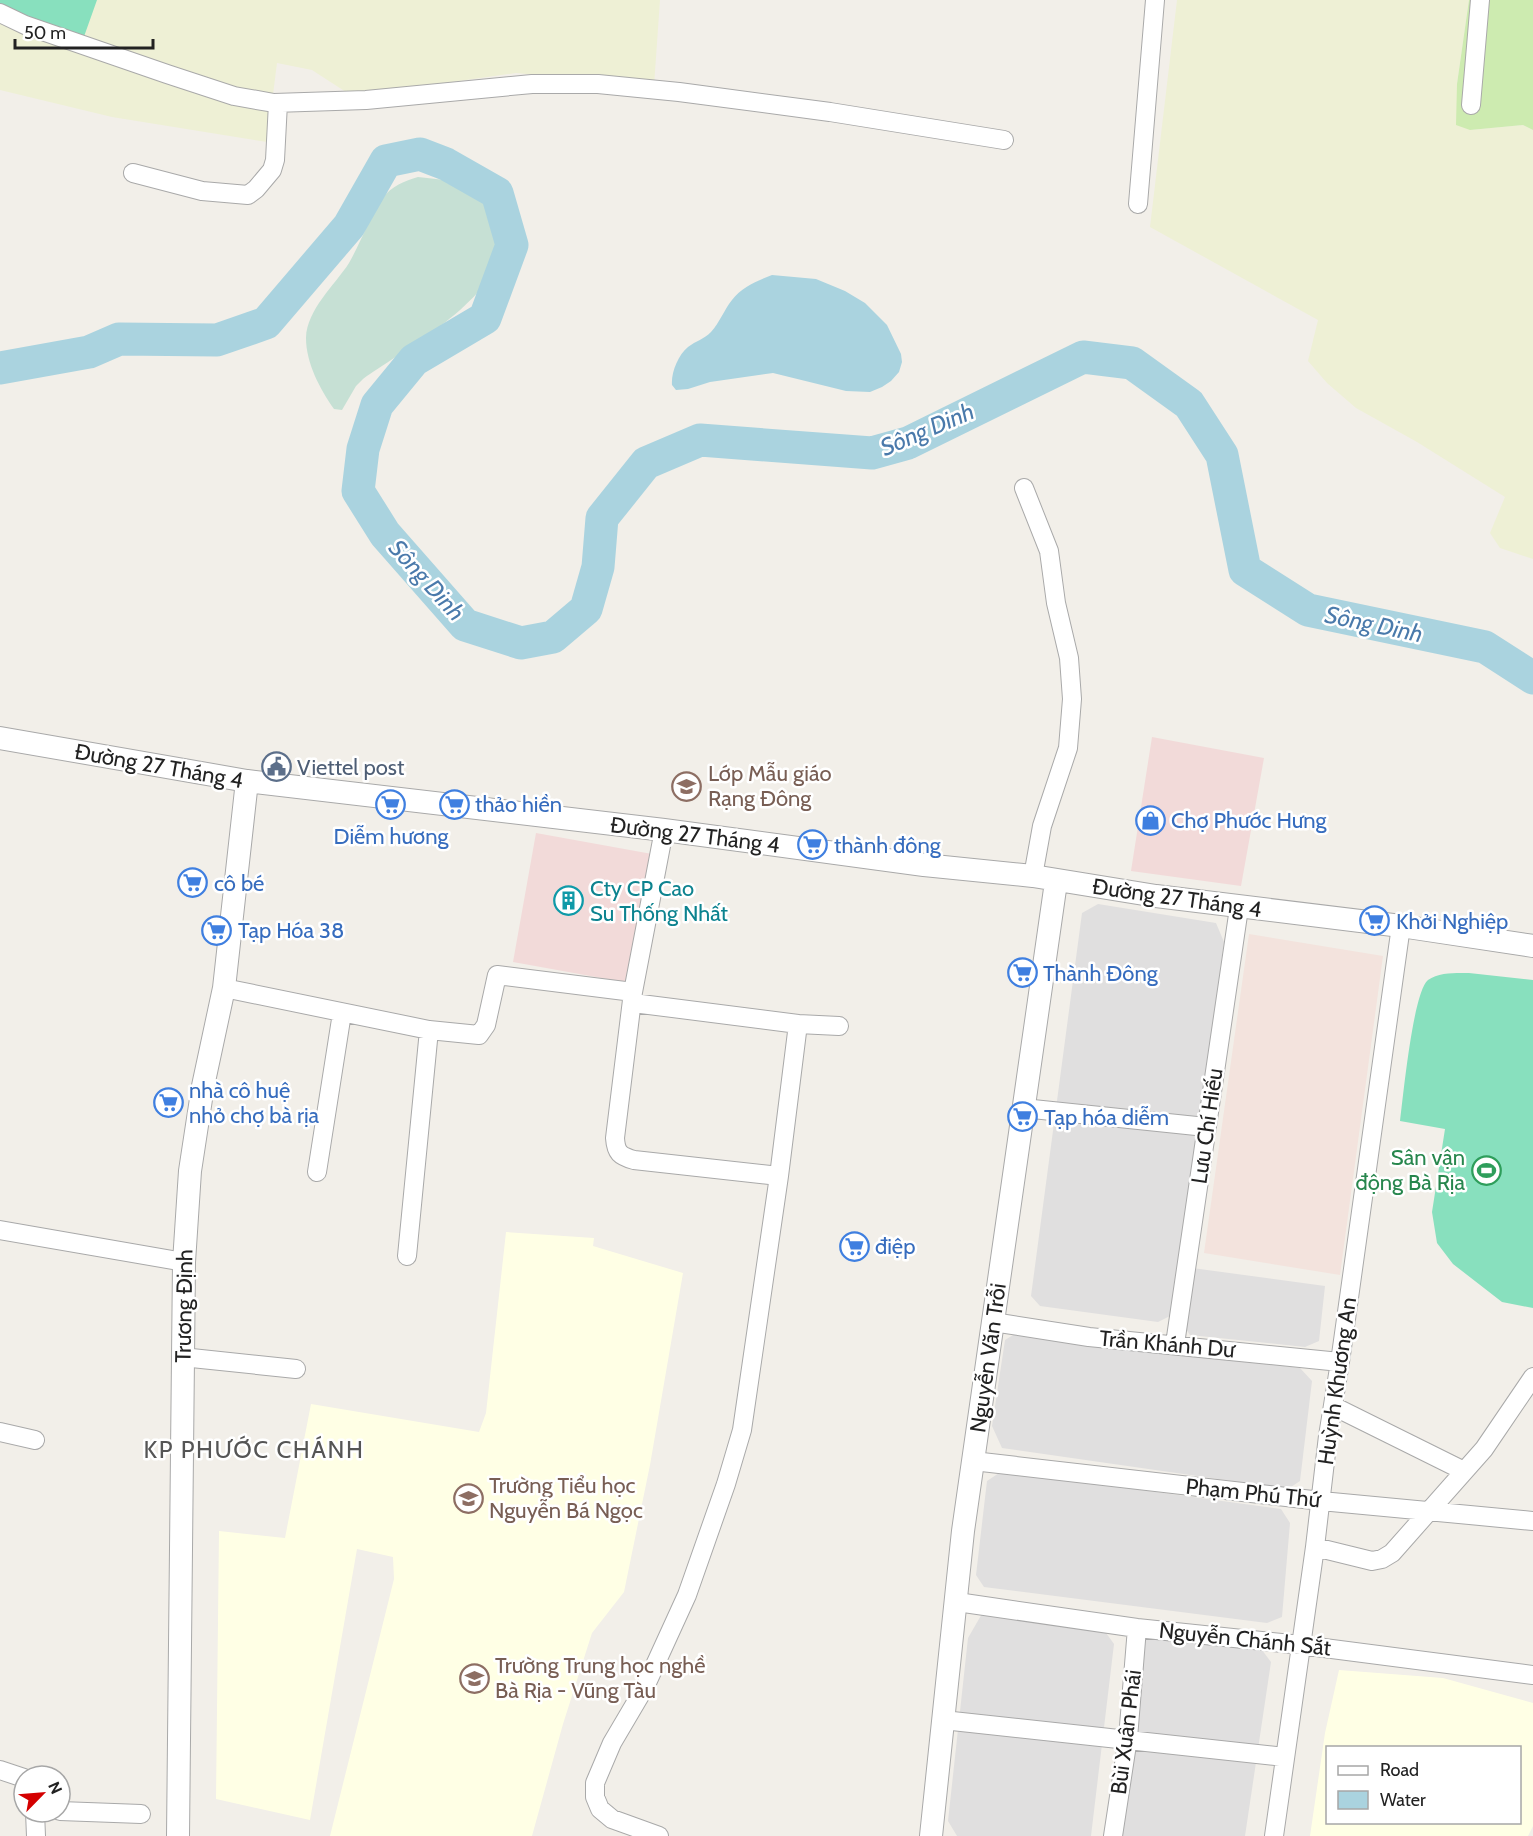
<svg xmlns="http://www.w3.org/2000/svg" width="1533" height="1836" viewBox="0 0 1533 1836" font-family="Cabin,sans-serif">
<rect width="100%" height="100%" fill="#f2efe9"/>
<path fill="#e0dfdf" d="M1098,904L1216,923L1224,942L1172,1315L1158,1322L1040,1306L1031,1296L1082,913Z
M1185,1267L1325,1286L1319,1341L1305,1347L1190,1335L1179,1319Z
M1018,1332L1300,1368L1312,1381L1300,1481L1288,1489L1002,1448L992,1426L1005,1340Z
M1002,1471L1281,1509L1290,1523L1282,1617L1267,1623L984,1587L976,1575L987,1481Z
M983,1612L1104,1630L1114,1644L1091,1836H957L948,1821L968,1638Z
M1153,1636L1262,1650L1271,1662L1245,1836H1117L1139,1644Z"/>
<path fill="#f2dad9" d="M1152,737L1264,758L1241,886L1131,871Z
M536,833L652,854L629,983L513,962Z"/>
<path fill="#ffffe5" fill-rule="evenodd" d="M506,1232L594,1238L593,1246L683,1273L650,1465L624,1592L592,1633L563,1724L532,1836H330L394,1579L393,1557L357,1549L310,1820L216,1799L219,1531L285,1538L311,1404L479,1432L486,1413Z
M1339,1670L1443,1678L1533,1703V1826L1528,1836H1310L1325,1733ZM1328,1748H1520V1822H1328Z"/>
<path fill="#f3e3dd" d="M1249,934L1383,956L1340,1275L1204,1253Z"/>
<path fill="#eef0d5" d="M0,0H660L654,86L516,73L361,95L349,94L312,70L277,63L267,142L112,117L0,90Z
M1177,0H1469L1457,84L1470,130L1523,125L1533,130V559L1500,548L1490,533L1505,497L1417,442L1356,408L1327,383L1308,361L1318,320L1150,227Z"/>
<path fill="#cdebb0" d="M1469,0H1533V130L1523,125L1470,130L1456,125L1457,84Z"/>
<path fill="#c6e0d4" d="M418,177C455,182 485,179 500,220C524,287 406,348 363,379L356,386L342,410L334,409C320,389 306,363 306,338C307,309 335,285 349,263C361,242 369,218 383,198C391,186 405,181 418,177Z"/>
<path fill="#88e0be" d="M0,0H97L81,45L0,13Z
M1469,973L1533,980V1308L1502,1302L1453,1264L1437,1243L1432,1212L1445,1129L1400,1121C1403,1098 1413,992 1428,980C1439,972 1457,973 1469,973Z"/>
<path fill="#aad3df" d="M772,275L816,279L845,291L865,303L887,325L901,354L902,362L899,372L891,381L882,387L870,392L846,391L773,373L710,382L688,389L676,390L672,385C671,373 678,355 688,347C696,341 704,339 711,332C720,322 724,310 732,300C742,287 757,281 772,275Z"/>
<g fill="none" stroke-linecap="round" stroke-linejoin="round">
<path stroke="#aad3df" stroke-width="33" d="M0,368L89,352L119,339L217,340L266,323L349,226L386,161L420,154L446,164L497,193L512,245L485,318L414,360L377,405L363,449L358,491L385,534L465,625L521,643L553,637L586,609L598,567L602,518L646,463L700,440L872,453L908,443L1083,357L1132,363L1189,404L1222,455L1245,570L1308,610L1485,647L1533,678"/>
<defs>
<path id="minor" d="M0,13L25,25L167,74L234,96L274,103L366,100L532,84H598L679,92L830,112L1004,140
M1471,105L1480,0
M133,173L202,191L248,195L256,189L272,170L275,160L278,103
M1138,204L1155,0
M1024,488L1049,551L1056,603L1069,658L1072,699L1068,748L1042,826L1033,876
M664,830L633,992L615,1138C616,1153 620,1156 634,1160L779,1176
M224,988L429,1030L479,1035L486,1025L497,975L633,992
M633,1003L798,1024
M1023,1108L1206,1127
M317,1172L342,1013
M0,1230L184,1262
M407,1256L429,1030
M993,1322L1089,1337L1340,1362
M1175,1344L1239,908
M182,1357L296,1369
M1333,1406L1464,1471
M0,1432L35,1440
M973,1461L1321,1501L1533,1521
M1315,1547L1372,1561L1382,1559L1392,1553L1484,1449L1533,1377
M957,1602L1137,1628L1301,1645L1533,1675
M943,1720L1285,1757
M0,1770L24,1778
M60,1811L141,1814
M35,1812L36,1836
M659,1836L612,1819L600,1809L595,1797V1783L612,1743L645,1687L687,1595L726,1484L742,1430L779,1176L798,1024L839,1026
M1113,1836L1128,1738L1137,1628
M1274,1836L1315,1547L1328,1436L1340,1362L1401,926"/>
<path id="tertiary" d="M0,738L247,781L664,830L924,865L1033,876L1156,896L1401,926L1533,946
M178,1836L184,1262L190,1171L203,1086L224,988L247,781
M931,1836L963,1531L1056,882"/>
</defs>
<use href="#minor" stroke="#a9a9a9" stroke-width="20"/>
<use href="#tertiary" stroke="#a9a9a9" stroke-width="24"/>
<use href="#minor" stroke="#fff" stroke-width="18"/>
<use href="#tertiary" stroke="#fff" stroke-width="22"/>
</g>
<defs>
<symbol id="civic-ring" viewBox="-11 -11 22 22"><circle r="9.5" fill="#fff" stroke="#5c6f8a" stroke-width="1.5"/><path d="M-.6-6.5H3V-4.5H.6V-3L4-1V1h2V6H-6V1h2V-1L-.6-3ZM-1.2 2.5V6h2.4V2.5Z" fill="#5c6f8a"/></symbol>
<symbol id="school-ring" viewBox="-11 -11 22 22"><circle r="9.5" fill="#fff" stroke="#8d6e63" stroke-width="1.5"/><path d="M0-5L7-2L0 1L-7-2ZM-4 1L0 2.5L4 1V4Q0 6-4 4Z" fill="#8d6e63"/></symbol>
<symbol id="supermarket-ring" viewBox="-11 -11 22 22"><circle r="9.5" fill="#fff" stroke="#3f7fe0" stroke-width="1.5"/><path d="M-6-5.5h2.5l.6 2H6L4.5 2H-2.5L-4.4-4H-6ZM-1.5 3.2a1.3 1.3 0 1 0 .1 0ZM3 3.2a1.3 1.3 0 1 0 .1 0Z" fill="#3f7fe0"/></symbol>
<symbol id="shop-ring" viewBox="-11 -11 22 22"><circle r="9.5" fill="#fff" stroke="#3f7fe0" stroke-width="1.5"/><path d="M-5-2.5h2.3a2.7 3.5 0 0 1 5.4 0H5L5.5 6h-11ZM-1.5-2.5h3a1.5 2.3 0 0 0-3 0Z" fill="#3f7fe0"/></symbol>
<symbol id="building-ring" viewBox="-11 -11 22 22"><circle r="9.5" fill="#fff" stroke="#0f9aa8" stroke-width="1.5"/><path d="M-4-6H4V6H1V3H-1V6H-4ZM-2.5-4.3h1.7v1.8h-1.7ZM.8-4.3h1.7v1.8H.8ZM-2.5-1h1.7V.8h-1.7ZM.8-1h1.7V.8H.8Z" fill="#0f9aa8"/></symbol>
<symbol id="stadium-ring" viewBox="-11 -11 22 22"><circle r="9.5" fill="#fff" stroke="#2e9e5b" stroke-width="1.5"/><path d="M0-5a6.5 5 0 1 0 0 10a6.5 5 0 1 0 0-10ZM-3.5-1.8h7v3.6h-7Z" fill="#2e9e5b"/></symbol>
</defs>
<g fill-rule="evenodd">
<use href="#civic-ring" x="260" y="750" width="33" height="33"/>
<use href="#school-ring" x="670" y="770" width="33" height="33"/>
<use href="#supermarket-ring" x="374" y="788" width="33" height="33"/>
<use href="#supermarket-ring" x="438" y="788" width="33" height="33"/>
<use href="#shop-ring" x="1134" y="804" width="33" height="33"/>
<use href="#supermarket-ring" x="796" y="828" width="33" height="33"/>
<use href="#supermarket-ring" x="176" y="866" width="33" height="33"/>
<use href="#building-ring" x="552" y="884" width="33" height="33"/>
<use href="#supermarket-ring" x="1358" y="904" width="33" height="33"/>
<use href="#supermarket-ring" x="200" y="914" width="33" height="33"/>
<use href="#supermarket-ring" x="1006" y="956" width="33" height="33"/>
<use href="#supermarket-ring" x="152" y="1086" width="33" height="33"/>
<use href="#supermarket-ring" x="1006" y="1100" width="33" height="33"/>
<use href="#stadium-ring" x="1470" y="1154" width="33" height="33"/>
<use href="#supermarket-ring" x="838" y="1230" width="33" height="33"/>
<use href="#school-ring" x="452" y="1482" width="33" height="33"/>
<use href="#school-ring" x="458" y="1662" width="33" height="33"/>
</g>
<g text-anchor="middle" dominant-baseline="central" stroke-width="5" stroke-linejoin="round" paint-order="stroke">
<g font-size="22" fill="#222" stroke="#fff">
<text transform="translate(159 766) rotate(10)">Đường 27 Tháng 4</text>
<text transform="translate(695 835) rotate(7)">Đường 27 Tháng 4</text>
<text transform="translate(1177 898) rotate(8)">Đường 27 Tháng 4</text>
<text transform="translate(1207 1126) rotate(-82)">Lưu Chí Hiếu</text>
<text transform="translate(184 1306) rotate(-89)">Trương Định</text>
<text transform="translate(1167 1344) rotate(5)">Trần Khánh Dư</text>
<text transform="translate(988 1358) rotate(-82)">Nguyễn Văn Trỗi</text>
<text transform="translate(1337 1381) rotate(-82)">Huỳnh Khương An</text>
<text transform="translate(1253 1493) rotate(6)">Phạm Phú Thứ</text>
<text transform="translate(1245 1639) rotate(6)">Nguyễn Chánh Sắt</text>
<text transform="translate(1126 1732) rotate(-83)">Bùi Xuân Phái</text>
</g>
<g font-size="22" fill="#4e5e75" stroke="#fff" text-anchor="start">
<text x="297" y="767">Viettel post</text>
</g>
<g font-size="22" fill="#785e54" stroke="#fff" text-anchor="start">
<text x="708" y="773">Lớp Mẫu giáo<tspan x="708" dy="25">Rạng Đông</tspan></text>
<text x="489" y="1485">Trường Tiểu học<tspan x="489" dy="25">Nguyễn Bá Ngọc</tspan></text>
<text x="495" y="1665">Trường Trung học nghề<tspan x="495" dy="25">Bà Rịa - Vũng Tàu</tspan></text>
</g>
<g font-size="22" fill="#366cbe" stroke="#fff" text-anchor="start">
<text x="475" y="804">thảo hiền</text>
<text x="1171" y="820">Chợ Phước Hưng</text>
<text x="391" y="836" text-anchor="middle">Diễm hương</text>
<text x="834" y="845">thành đông</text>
<text x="214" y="883">cô bé</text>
<text x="1396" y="921">Khởi Nghiệp</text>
<text x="238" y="930">Tạp Hóa 38</text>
<text x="1043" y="973">Thành Đông</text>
<text x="189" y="1090">nhà cô huệ<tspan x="189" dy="25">nhỏ chợ bà rịa</tspan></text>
<text x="1044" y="1117">Tạp hóa diễm</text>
<text x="875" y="1246">điệp</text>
</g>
<g font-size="22" fill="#0d838f" stroke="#fff" text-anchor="start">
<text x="590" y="888">Cty CP Cao<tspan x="590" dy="25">Su Thống Nhất</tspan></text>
</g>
<g font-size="22" fill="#27864d" stroke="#fff" text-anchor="end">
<text x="1465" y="1157">Sân vận<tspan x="1465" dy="25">động Bà Rịa</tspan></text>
</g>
<g font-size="24" font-style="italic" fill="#4a7aab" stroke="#fff">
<text transform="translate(927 429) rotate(-23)">Sông Dinh</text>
<text transform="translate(427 580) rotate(48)">Sông Dinh</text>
<text transform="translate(1374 624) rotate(12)">Sông Dinh</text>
</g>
<g font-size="24" letter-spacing="1.5" fill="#555" stroke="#fff">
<text x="254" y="1449">KP PHƯỚC CHÁNH</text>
</g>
</g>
<rect x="1326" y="1746" width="195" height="78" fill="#ffffff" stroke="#a7a7a7" stroke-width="1.5"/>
<rect x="1338" y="1766" width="30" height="9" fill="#ffffff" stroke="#a7a7a7" stroke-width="1.5"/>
<text x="1380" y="1776" font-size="18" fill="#222222">Road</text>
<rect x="1338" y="1791" width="30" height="18" fill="#aad3df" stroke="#a7a7a7" stroke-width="1.5"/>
<text x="1380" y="1806" font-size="18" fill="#222222">Water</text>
<g transform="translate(42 1794) rotate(65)"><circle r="28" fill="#ffffff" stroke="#a7a7a7" stroke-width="1.5"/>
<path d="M0-4.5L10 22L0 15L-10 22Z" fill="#d40000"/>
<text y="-9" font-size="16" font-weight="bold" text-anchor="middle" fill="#222222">N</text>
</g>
<path d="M15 39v9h138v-9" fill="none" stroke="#222222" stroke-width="3"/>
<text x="24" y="39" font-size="18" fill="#222222" stroke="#ffffff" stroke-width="4.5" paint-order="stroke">50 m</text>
</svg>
